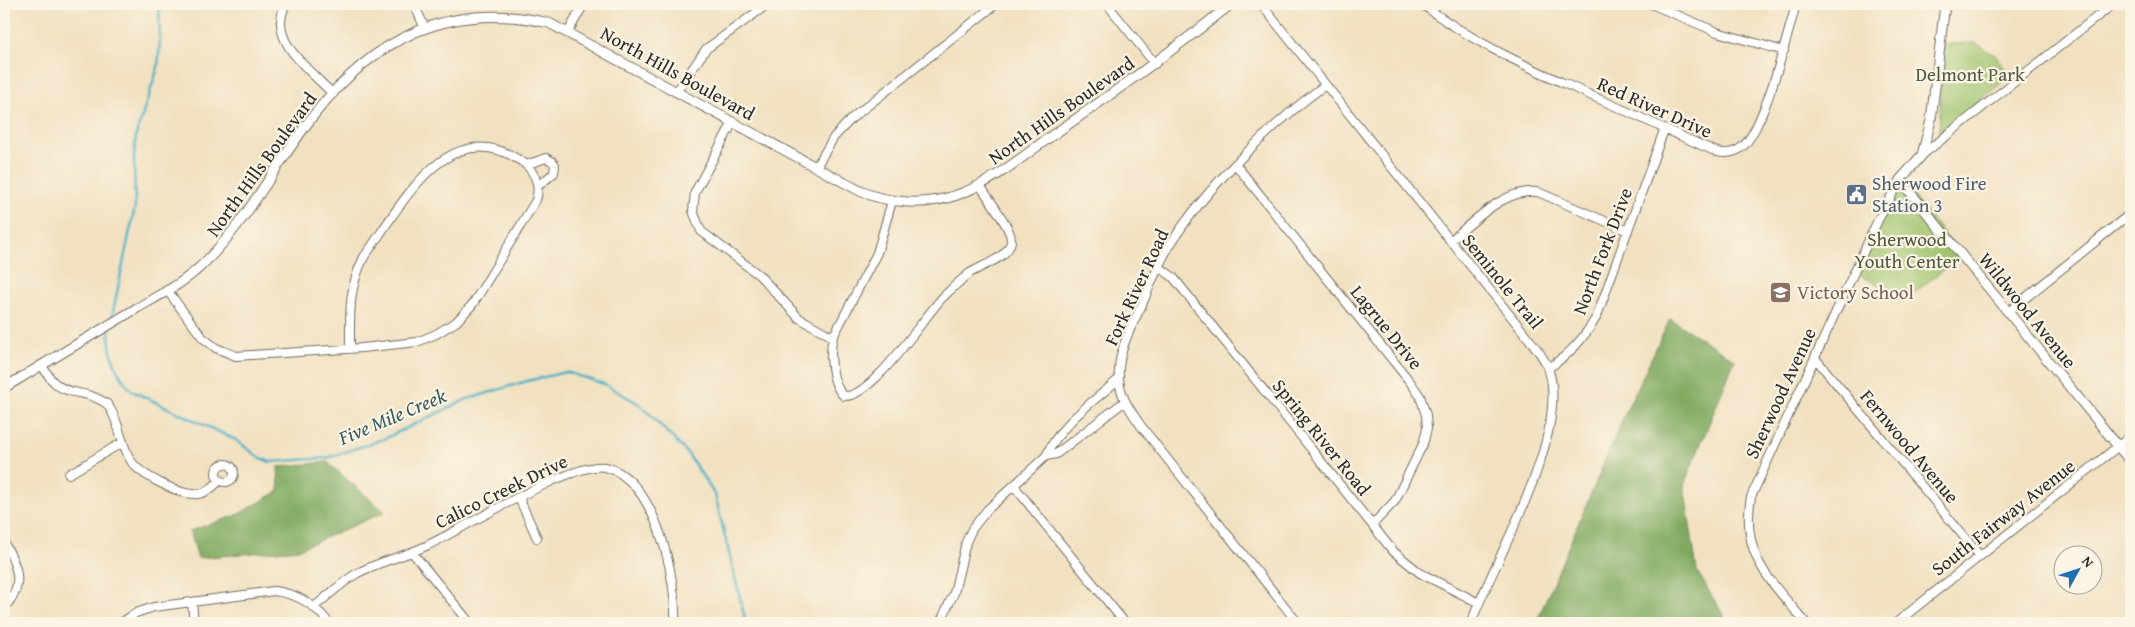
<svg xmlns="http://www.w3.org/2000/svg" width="2135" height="627" viewBox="0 0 2135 627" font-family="'Gentium Book Plus',serif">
<rect width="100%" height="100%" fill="#fcf5e5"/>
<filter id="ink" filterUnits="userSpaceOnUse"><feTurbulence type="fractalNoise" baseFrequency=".02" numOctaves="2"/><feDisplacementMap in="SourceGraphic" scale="10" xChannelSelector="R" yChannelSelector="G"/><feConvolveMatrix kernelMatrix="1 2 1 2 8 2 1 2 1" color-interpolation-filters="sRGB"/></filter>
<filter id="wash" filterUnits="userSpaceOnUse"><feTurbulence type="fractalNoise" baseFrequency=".0096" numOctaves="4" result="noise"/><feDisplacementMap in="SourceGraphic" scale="20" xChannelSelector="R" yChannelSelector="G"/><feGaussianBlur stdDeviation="1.12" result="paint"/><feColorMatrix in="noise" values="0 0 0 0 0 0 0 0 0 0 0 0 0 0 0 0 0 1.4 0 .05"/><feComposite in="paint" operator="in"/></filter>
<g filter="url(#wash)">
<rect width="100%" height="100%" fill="#f1e1c1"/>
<path fill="#a0c46e" stroke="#66784c" d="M1976,43L1996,56L2010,76L1939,135L1943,44Z
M1900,180L1961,255L1907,299L1854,272Z"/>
<path fill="#80aa61" stroke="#566a46" d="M1670,319L1735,360L1684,485L1697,571L1728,623H1536L1627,409Z
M327,462L385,512L299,549L198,558L190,531L237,515L279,491L278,467Z"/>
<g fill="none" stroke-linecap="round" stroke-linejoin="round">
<path stroke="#45aec4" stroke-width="2.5" d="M111,321L135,207L134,157L136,135L158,67L160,42L159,4
M110,326C107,350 116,374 132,391L236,440L257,456L270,462L327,458L384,439L465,400L527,381L566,372L604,384L641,405L688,454L715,495L746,623"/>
</g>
</g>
<g filter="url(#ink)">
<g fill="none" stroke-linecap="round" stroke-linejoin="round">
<defs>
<path id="minor" d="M286,4C266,40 310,70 333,94
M414,4L423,24
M1107,4L1155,64
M1261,4L1529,339C1536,348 1544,357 1548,368C1572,433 1494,560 1471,623
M1422,4C1474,44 1533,69 1592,96C1634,114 1675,134 1717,152C1726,154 1735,153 1742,147C1764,130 1788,33 1796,4
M1651,4L1717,32L1784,51
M568,32L584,4
M677,91L706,49L768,4
M733,122L695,192L693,211L701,231L759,275L799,318L833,337C829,352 831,385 844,396C872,399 924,316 944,296C952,288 961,280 970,273C982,265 1009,258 1011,241C1013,230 987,197 980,185
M1922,155L2113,4
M526,165L546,158L552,161L555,165L554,173L538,186
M1236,165L1411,383L1420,396L1426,415L1427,429L1423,444L1395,501L1372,525
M816,167L834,137L852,118L996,4
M1450,241C1475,221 1504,188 1538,192L1628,231
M1159,267L1173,277L1393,551L1420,573L1479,603
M167,290L203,338L216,348L236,356L362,348L417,342L436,334L456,322L472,305L481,291L536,200C541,184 534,170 521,161C446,112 401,207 364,257C348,289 350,314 350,349
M2008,312L2131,213
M833,337L877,253L892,201
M1815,358L1980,556
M42,365C61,403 81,385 107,404C120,421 120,443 131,461C140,475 181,496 198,494C207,493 214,486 220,480
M1548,368C1570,355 1585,337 1597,316L1664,130
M1046,456L1056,454L1124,402
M216 473a9 9 0 1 1 18 0a9 9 0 1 1-18 0Z
M69,474L123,442
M1014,486L1125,623
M519,498L537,538
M4,543C17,564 26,587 4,607
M412,552L470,623
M192,602L194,623
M314,607C328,596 341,583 356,574C377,562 403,557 426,546C461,530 572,461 605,467C656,478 677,579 675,623
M121,623L136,613L154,607L274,591C298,594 314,604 329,623
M940,623L954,593L966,542L972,529L987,510L1046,456C1060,424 1094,401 1119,379
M1298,623L1141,426C1131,411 1120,397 1119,378C1117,353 1130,329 1141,307C1150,286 1158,264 1170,245C1206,187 1271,125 1325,85
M1806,623C1771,581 1740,556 1751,497L1878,220L1900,180
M1896,623L2131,436"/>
<path id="tertiary" d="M1945,4L1931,120L1922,155L1900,180L2131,462
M4,388C48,361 93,335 137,308C158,296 182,284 200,267C247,223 274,166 313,116C374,38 449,0 549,23L860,191C890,204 925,206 957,195C991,183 1021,158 1050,137C1112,94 1173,51 1231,4"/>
</defs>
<use href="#minor" stroke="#706b60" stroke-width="10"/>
<use href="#tertiary" stroke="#706b60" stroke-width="11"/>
<use href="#minor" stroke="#fff" stroke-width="8"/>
<use href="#tertiary" stroke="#fff" stroke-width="9"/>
</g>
</g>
<defs>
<symbol id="civic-square" viewBox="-11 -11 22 22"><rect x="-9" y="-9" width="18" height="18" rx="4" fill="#5c6f8a" stroke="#fcf5e5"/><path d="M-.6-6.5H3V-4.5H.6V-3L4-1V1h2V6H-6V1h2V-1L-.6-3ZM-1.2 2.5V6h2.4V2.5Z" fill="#fff"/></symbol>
<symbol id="school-square" viewBox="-11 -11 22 22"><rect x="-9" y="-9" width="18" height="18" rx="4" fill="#8d6e63" stroke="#fcf5e5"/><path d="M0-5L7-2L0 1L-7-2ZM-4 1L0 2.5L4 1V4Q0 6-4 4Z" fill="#fff"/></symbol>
</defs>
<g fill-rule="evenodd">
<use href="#civic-square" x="1844" y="182" width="25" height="25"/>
<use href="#school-square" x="1768" y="280" width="25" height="25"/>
</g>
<g text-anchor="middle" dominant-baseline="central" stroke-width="4.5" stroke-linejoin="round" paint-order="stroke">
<g font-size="19" fill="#2b2b2b" stroke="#fcf5e5">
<text transform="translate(678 73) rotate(29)">North Hills Boulevard</text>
<text transform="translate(1655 107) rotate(24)">Red River Drive</text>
<text transform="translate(1061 110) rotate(-35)">North Hills Boulevard</text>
<text transform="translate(261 164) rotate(-54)">North Hills Boulevard</text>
<text transform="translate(1602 251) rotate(-69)">North Fork Drive</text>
<text transform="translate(1503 281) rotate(51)">Seminole Trail</text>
<text transform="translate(1136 287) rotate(-65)">Fork River Road</text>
<text transform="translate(2028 310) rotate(51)">Wildwood Avenue</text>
<text transform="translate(1387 327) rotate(51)">Lagrue Drive</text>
<text transform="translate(1780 393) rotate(-65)">Sherwood Avenue</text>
<text transform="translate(1322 437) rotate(51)">Spring River Road</text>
<text transform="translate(1910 446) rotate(50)">Fernwood Avenue</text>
<text transform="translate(501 491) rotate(-26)">Calico Creek Drive</text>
<text transform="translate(2003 517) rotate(-38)">South Fairway Avenue</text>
</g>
<g font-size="19" fill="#4e593f" stroke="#fcf5e5">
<text x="1970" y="74">Delmont Park</text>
<text x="1907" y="239">Sherwood<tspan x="1907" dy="22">Youth Center</tspan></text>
</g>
<g font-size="19" fill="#4e5e75" stroke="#fcf5e5" text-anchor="start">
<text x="1872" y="183">Sherwood Fire<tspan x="1872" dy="22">Station 3</tspan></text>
</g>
<g font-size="19" fill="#785e54" stroke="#fcf5e5" text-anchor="start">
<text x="1797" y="292">Victory School</text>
</g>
<g font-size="20" font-style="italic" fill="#345961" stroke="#fcf5e5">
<text transform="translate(392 416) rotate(-23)">Five Mile Creek</text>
</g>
</g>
<rect width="2135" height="627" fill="none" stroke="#fcf5e5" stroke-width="20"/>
<g transform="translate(2078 570) rotate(50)"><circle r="24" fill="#fcf5e5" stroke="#a8a49b"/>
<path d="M0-4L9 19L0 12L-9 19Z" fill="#1f6fb2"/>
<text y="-8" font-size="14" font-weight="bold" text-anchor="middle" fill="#2b2b2b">N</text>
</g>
</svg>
